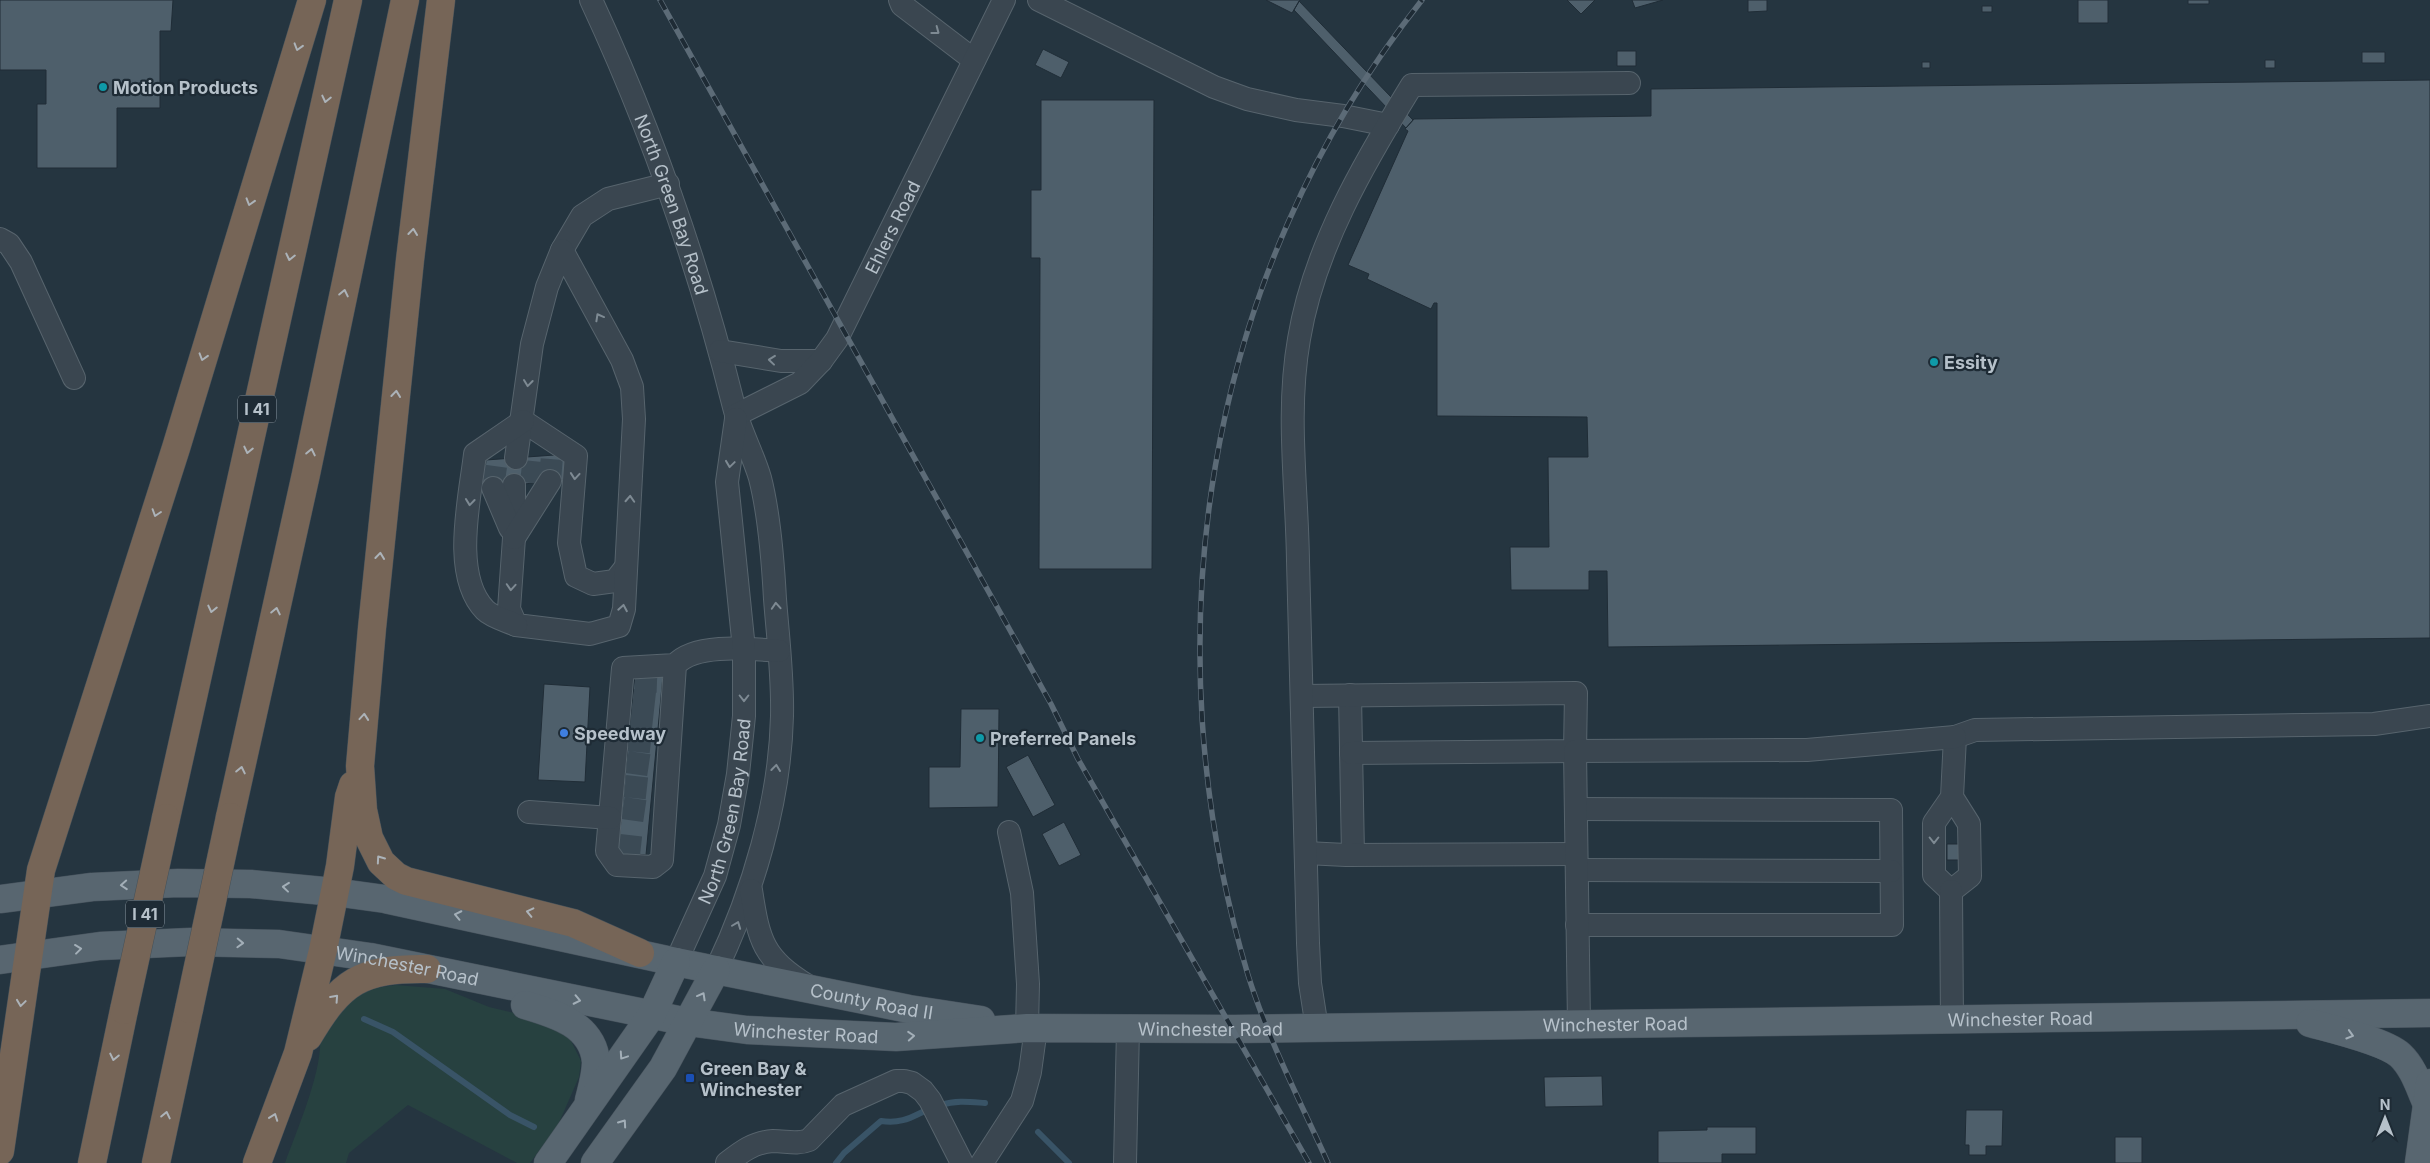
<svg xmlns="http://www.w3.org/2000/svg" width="2430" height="1163" viewBox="0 0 2430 1163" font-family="Inter,sans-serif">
<rect width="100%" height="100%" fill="#253540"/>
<path fill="#274140" d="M396,985L445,989L489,1007L535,1018L567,1033L581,1061L579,1077L558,1125L530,1163H517L408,1105L349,1153L346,1163H285C297,1130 323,1070 320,1037L353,995L375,988Z"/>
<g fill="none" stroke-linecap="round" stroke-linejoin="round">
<path stroke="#395467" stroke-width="6" d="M364,1019L393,1032L510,1115L534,1127
M1038,1132L1069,1163
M836,1163L844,1153L881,1121C909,1125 917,1111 941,1105C956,1100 971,1102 985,1103"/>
</g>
<path fill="#4e5f6b" stroke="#202d37" d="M0,0H173L171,31H160V108H117V168H37V104H46V70H0Z
M1266,0H1300L1292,13Z
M1567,0H1595L1581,14Z
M1632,0H1663L1635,8Z
M1748,0H1767V11L1748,12Z
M2078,0H2108V23H2078Z
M2188,0H2209V4H2188Z
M1299,1L1413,120L1406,128L1294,10Z
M1982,6H1992V12H1982Z
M1043,49L1069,62L1061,78L1035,65Z
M1617,51H1636V66H1617Z
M2362,52H2385V63H2362Z
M2265,60H2275V68H2265Z
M1922,62H1930V68H1922Z
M2430,80V638L1608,647L1607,571H1589V590H1511L1510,547H1549L1548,457H1588L1587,417L1437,416V303H1434L1431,309L1367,279L1369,274L1348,265L1408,131L1405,129L1414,119L1651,116V89Z
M1041,100H1154L1152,569H1039L1040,258H1031V190H1041Z
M568,454L566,479L483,489L486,460Z
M635,674L663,676L646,855L618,852Z
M544,684L590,687L585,782L538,780Z
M961,709H999L998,807L929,808V767H960Z
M1028,755L1055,805L1033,817L1006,767Z
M1064,822L1081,855L1059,866L1042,834Z
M1947,844H1963V860H1947Z
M1602,1076L1603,1106L1545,1107L1544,1077Z
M1966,1110H2003L2002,1146H1986V1155H1969V1145H1965Z
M1707,1127H1756V1154H1722V1163H1658V1131L1707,1130Z
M2115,1137H2142V1163H2115Z"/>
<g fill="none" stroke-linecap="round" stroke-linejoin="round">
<path stroke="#3b4a55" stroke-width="22" stroke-dasharray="22 11" stroke-linecap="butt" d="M550,481L552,455
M531,483L534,456
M493,488L497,459
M635,681L662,682
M633,700L660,703
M631,718L658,721
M629,740L656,743
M627,762L654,766
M625,786L652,789
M623,808L650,812
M619,845L646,848"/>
<defs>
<g id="minor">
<path id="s1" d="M591,0C652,131 699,266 734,407C740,431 753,454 760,478C769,513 773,562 775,599C778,638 783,677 782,716C780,802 753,892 716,970"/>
<path d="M900,0L902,5L974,60"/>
<path d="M1039,0L1214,87L1247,99L1296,110L1343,116L1388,125"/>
<path d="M0,239L9,244L21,262L74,378"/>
<path d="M562,250L582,216L608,199L668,184"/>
<path d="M720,351L781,361H821"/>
<path id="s2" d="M736,415L800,383L821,361L837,339L1004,0"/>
<path d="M523,421L576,456L569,543L576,576L593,584L615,581L626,567"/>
<path d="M514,485V538L509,609L516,625L590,634L619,626L624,609L634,419L632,387L622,360L562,250L547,287L532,344L516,458"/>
<path d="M493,488L510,528"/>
<path d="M514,538L550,481"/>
<path d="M516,625C507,621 492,617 485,610C451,575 470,498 475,454L523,421"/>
<path d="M675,665L662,860L653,867L617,865L607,851L623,668L675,665C695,642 752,649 779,651"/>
<path d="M1350,695L1353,855"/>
<path d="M1302,696L1576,693L1575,751L1351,753"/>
<path d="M1952,797L1969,824L1970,876L1951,891L1934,875V823L1952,797L1955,737L1975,730L2374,724L2430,716"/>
<path d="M1576,809L1891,810L1892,925H1577"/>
<path d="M529,812L610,818"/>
<path d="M1009,832L1022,893L1028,984L1027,1028"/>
<path d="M1306,853L1346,855L1576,854"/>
<path d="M1577,870L1891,871"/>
<path d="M751,890C759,942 763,958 808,986"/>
<path d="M1951,891L1952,1020"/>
<path id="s3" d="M676,962L715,876L729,825L738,774L744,716V649L727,482L736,419"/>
<path d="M1579,1024L1575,751L1807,750L1955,737"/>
<path d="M1317,1028L1310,983L1308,943C1305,816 1301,688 1298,561C1297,487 1286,413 1299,339C1314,248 1364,163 1412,85L1629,83"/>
<path d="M727,1163C741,1152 754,1142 773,1141C786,1141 797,1145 809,1140L843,1105L896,1081H904L912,1083L923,1091L930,1100L962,1163"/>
<path d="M982,1163L1022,1101L1030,1072L1036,1028"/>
<path d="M1125,1163L1128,1029"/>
</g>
<g id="major">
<path id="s4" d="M0,899L92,887L178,883L251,884L334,892L385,899L676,962L909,1009L981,1020"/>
<path id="s5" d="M0,960L100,946L190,942L279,944L370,957L688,1022L747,1030L896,1037L1027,1028L1234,1029L2430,1013"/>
<path d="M525,1005C556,1014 593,1025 596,1062C596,1075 592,1088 589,1100"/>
<path d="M2310,1023C2332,1029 2384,1041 2400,1055C2413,1067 2419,1086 2426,1102"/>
<path d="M548,1163L651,1016L676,962"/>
<path d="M595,1163L663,1068L716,970"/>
<path d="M2419,1163L2430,1083"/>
</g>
<path id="highway" d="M441,0L410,260L372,628L360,766L363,810L369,838L381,862L396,876L406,881L573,923L640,953
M230,817L306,474L405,0
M166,818L348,0
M308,1037C341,981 361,968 427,969
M0,1151L41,870L176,448L312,0
M92,1163L124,1010
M156,1163L189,1009
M257,1163L298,1053L323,950L340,866L349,797L353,785"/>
</defs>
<use href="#minor" stroke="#57646d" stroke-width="24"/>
<use href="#major" stroke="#46525c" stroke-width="29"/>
<use href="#highway" stroke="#44515a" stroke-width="29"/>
<use href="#minor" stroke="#3a4650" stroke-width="22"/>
<use href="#major" stroke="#586670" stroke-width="28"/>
<use href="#highway" stroke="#766557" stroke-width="28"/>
<defs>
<path id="rail" d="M660,0L1051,704L1078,759L1309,1163
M1328,1163C1300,1101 1268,1039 1248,975C1148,641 1203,276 1422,0"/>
</defs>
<use href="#rail" stroke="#5c6b77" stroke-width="5.5"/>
<use href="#rail" stroke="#1e2b35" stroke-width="4" stroke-dasharray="11" stroke-linecap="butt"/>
<defs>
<path id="highway-bridge" d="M189,1009L230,817
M124,1010L166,818"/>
</defs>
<use href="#highway-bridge" stroke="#44515a" stroke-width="29" stroke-linecap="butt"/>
<use href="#highway-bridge" stroke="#766557" stroke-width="28"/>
</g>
<defs><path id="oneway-chevron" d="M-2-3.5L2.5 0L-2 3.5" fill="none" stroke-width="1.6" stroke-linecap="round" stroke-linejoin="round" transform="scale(1.25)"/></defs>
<g stroke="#7e8a93">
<use href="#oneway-chevron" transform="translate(936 31) rotate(37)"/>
<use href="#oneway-chevron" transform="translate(599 317) rotate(-119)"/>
<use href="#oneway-chevron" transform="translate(772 360) rotate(-174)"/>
<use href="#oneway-chevron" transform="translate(528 383) rotate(97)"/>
<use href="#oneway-chevron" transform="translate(730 464) rotate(98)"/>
<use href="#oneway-chevron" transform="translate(575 476) rotate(95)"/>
<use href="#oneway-chevron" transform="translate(630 499) rotate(-87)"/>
<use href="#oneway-chevron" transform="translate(470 502) rotate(96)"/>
<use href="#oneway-chevron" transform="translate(511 587) rotate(94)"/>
<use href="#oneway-chevron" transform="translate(776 606) rotate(-94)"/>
<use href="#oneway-chevron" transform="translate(623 608) rotate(-80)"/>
<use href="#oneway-chevron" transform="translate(744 698) rotate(90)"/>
<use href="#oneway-chevron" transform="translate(776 768) rotate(-83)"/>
<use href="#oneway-chevron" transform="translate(1934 840) rotate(90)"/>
<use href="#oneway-chevron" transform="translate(737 925) rotate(-69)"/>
</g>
<g stroke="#acb3b9">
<use href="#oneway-chevron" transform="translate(298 47) rotate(107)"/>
<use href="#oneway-chevron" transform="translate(326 99) rotate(103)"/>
<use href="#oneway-chevron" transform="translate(250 202) rotate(107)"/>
<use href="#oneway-chevron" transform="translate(413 232) rotate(-84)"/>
<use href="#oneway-chevron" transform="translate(290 257) rotate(103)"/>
<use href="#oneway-chevron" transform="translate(344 293) rotate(-78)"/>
<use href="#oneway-chevron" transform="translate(203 357) rotate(107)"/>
<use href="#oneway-chevron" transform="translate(396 394) rotate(-84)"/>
<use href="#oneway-chevron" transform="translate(248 450) rotate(103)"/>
<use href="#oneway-chevron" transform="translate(311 452) rotate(-78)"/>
<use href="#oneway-chevron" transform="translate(156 513) rotate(108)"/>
<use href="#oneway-chevron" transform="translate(380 556) rotate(-84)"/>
<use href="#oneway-chevron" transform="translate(212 609) rotate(103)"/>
<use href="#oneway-chevron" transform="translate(276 611) rotate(-78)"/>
<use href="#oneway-chevron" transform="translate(364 717) rotate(-85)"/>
<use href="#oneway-chevron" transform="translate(241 770) rotate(-78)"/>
<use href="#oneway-chevron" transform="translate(380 859) rotate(-125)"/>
<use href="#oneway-chevron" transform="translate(530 912) rotate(-167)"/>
<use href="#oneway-chevron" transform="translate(335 998) rotate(-48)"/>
<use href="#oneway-chevron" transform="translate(21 1003) rotate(98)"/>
<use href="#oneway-chevron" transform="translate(114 1057) rotate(102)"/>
<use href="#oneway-chevron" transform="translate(166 1115) rotate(-78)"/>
<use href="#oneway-chevron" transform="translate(274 1117) rotate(-70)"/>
</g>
<g stroke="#a3afb8">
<use href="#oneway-chevron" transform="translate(124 885) rotate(176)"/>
<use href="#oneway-chevron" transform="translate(286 887) rotate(-174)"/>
<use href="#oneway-chevron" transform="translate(458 915) rotate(-168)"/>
<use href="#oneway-chevron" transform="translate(240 943) rotate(2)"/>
<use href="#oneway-chevron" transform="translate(78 949) rotate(-7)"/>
<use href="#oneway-chevron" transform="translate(702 996) rotate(-61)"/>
<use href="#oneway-chevron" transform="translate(577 1000) rotate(12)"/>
<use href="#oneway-chevron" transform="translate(2350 1035) rotate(17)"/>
<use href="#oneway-chevron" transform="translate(911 1036) rotate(-4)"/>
<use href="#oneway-chevron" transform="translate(623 1056) rotate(124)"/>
<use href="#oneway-chevron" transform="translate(623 1123) rotate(-55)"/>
</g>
<g fill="#0f9aa8" stroke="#1e2b35" stroke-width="2">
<circle cx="103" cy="87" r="5"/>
<circle cx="1934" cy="362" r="5"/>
<circle cx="980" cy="738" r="5"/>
</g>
<circle fill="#3f7fe0" stroke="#1e2b35" stroke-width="2" cx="564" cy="733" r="5"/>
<rect fill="#1a4fb4" stroke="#1e2b35" stroke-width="2" x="685" y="1073" width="10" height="10" rx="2.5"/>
<g text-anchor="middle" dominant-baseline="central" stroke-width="4.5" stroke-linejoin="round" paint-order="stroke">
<g fill="#1e2b35" stroke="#88949d" stroke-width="1">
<rect x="238" y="395.5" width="38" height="27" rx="4"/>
<rect x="126" y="900.5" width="38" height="27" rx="4"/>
</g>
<g font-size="16" font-weight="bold" fill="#b6c1ca">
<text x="257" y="409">I 41</text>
<text x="145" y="914">I 41</text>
</g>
<g font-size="18" font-weight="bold" fill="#b6c1ca" stroke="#1e2b35" text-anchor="start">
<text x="113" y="87">Motion Products</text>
<text x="1944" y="362">Essity</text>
<text x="574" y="733">Speedway</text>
<text x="990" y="738">Preferred Panels</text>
<text x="700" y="1068">Green Bay &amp;<tspan x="700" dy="21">Winchester</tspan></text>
</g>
<g font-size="18" fill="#b6c1ca" stroke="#1e2b35">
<text stroke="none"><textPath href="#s1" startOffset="220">North Green Bay Road</textPath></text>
<text stroke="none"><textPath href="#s2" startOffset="254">Ehlers Road</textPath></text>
<text stroke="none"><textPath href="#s3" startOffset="160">North Green Bay Road</textPath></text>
<text stroke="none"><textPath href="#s5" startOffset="410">Winchester Road</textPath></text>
<text stroke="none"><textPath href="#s4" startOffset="884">County Road II</textPath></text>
<text stroke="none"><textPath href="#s5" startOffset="2030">Winchester Road</textPath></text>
<text stroke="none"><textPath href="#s5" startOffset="1625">Winchester Road</textPath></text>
<text stroke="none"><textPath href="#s5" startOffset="1220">Winchester Road</textPath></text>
<text stroke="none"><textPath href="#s5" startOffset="815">Winchester Road</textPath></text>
</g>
</g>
<g transform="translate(2385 1118)" stroke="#1e2b35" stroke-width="4" paint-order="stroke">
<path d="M0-4L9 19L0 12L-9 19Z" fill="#b6c1ca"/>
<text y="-8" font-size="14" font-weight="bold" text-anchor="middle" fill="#b6c1ca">N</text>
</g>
</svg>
